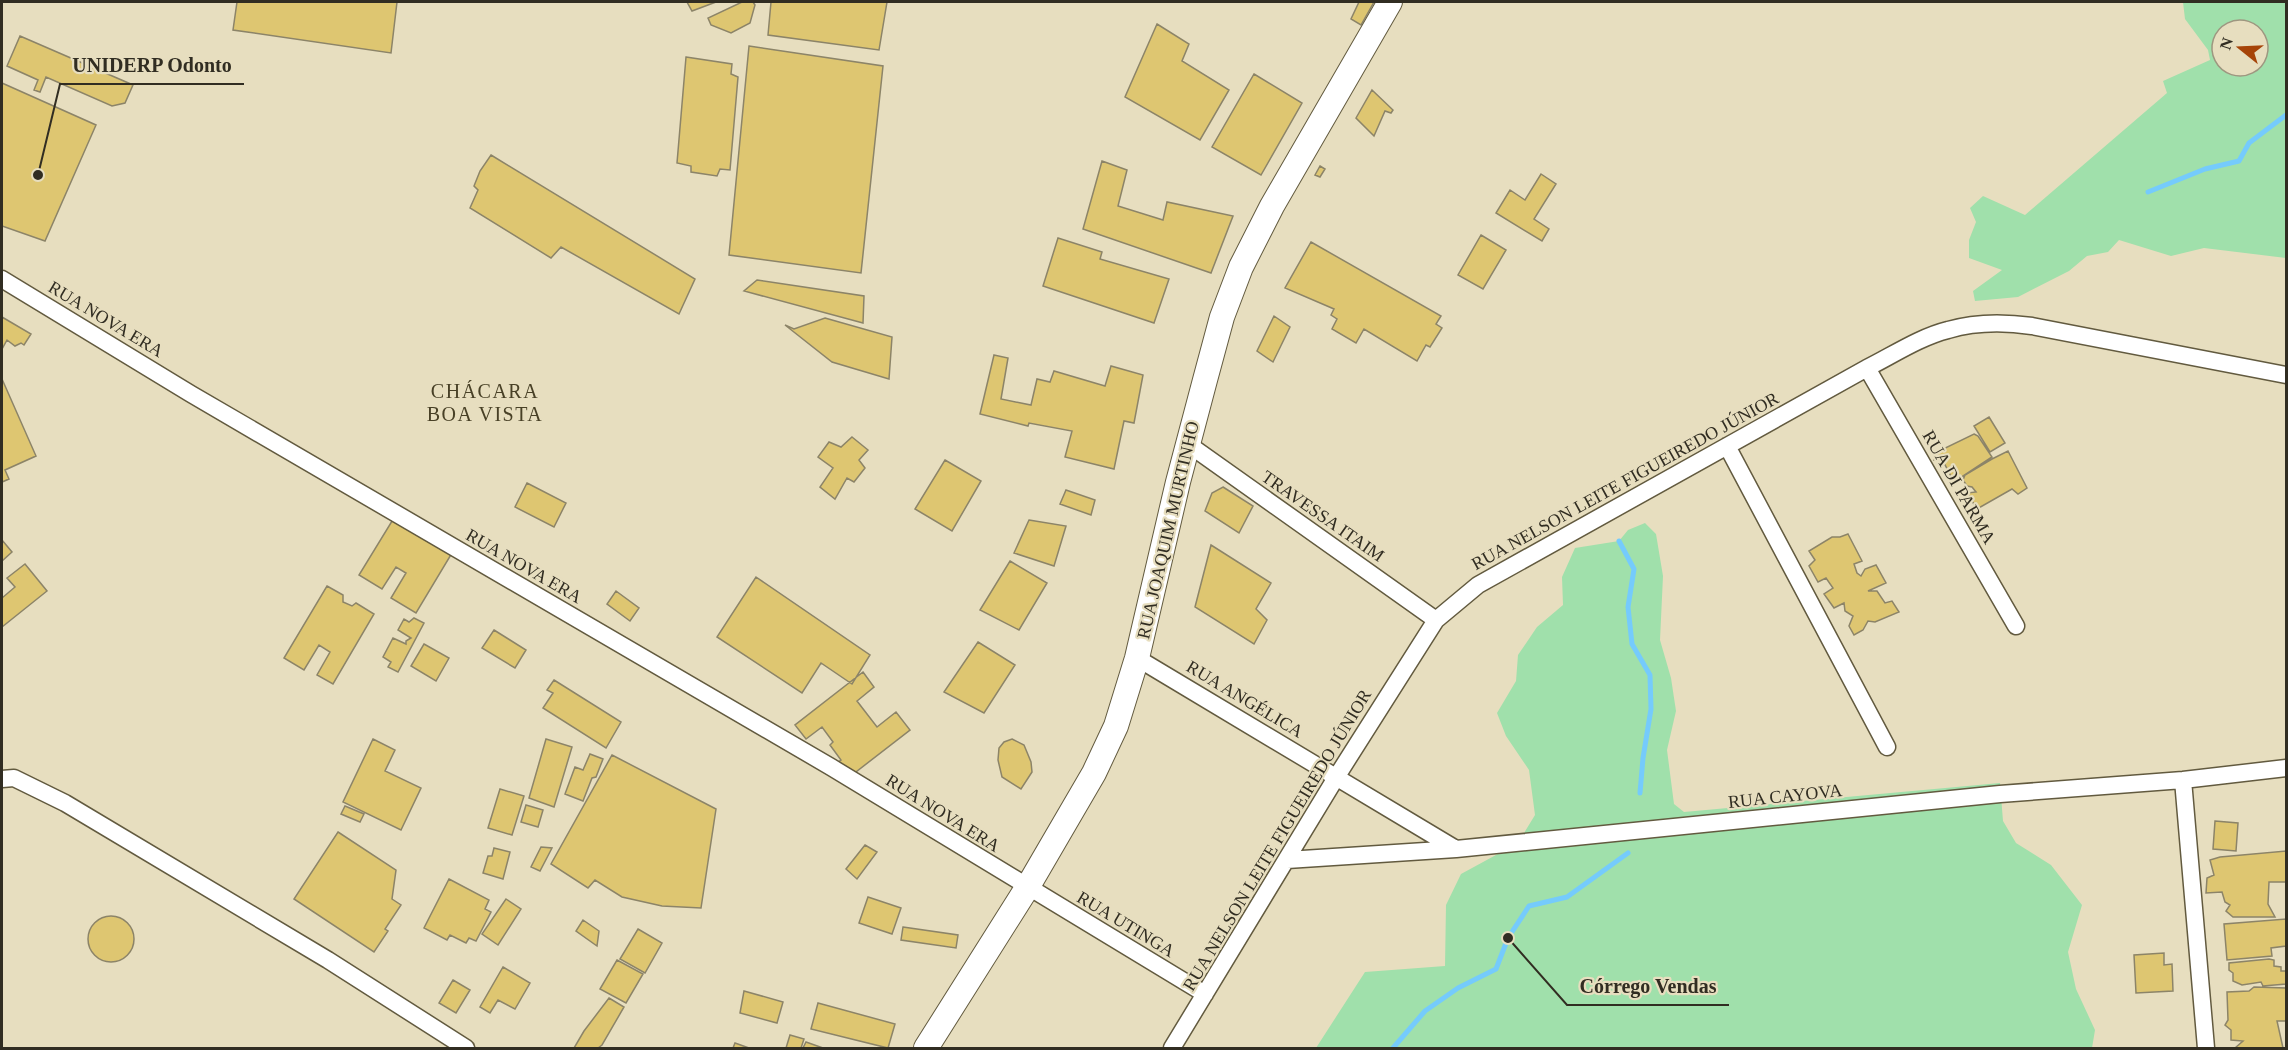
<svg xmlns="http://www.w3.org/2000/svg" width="2288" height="1050" viewBox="0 0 2288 1050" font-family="'Times New Roman',serif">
<rect width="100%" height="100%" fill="#e7debf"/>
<path fill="#a0e0ab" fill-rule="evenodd" d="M2183,2H2286V258L2204,248L2171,256L2119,240L2108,252L2087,256L2069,271L2018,297L1975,301L1973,291L2002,270L1969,258V240L1976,222L1970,208L1983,196L2025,215L2167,93L2163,81L2210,60L2208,50L2185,19ZM2222,30H2258V66H2222Z
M1645,523L1656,534L1663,576L1660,640L1671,678L1676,711L1667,750L1674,804L1684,812L2000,783L2003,821L2016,843L2051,865L2082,905L2068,952L2076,989L2095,1030L2092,1048H1316L1365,972L1445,966L1446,905L1461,874L1518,843L1535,815L1529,770L1506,736L1497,713L1516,681L1518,655L1537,627L1563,605L1562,577L1575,548L1619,541L1628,530Z"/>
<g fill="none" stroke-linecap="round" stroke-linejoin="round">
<path stroke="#75cbfc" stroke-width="5" d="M2148,192L2205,169L2239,161L2249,143L2286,115
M1619,541L1634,569L1628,607L1632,644L1650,675L1651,709L1643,758L1640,793
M1393,1048L1425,1011L1458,988L1496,969L1508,938L1529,906L1567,897L1628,853"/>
</g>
<path fill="#dec671" stroke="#8c8468" stroke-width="1.5" d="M237,2H397L391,53L233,30Z
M687,2H716L692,11Z
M742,2H753L755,5L750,23L731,33L711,25L708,18Z
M771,2H887L879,50L768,35Z
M1359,2H1374L1361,25L1351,19Z
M1157,24L1189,44L1182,61L1229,90L1200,140L1125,97Z
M20,36L133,85L125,103L112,106L46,77L40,92L34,90L38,80L7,66Z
M749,46L883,66L861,273L729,255Z
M686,57L732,64L731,74L738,77L730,170L720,169L717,176L691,172V166L677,163Z
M1254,74L1302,103L1261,175L1212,147Z
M2,83L96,125L45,241L2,226Z
M1372,90L1393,110L1391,113L1385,111L1374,136L1356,118Z
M491,155L695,279L679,314L561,247L551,258L470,208L478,190L474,186L480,171Z
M1102,161L1127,170L1118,206L1163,220L1167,202L1233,216L1211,273L1083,229Z
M1320,166L1325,169L1320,177L1315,175Z
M1541,174L1556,184L1534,219L1549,229L1542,241L1496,213L1510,190L1525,200Z
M1481,235L1506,250L1483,289L1458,275Z
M1058,238L1102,252L1100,259L1169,279L1154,323L1043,286Z
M1311,242L1441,316L1436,324L1442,328L1430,347L1426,345L1417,361L1364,329L1356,343L1332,329L1337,319L1331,315L1334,309L1285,288Z
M757,280L864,296L863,323L744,291Z
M1274,316L1290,327L1273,362L1257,351Z
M2,317L31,334L24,345L21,343L15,346L7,340L2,349Z
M825,318L892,337L889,379L832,362L785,325L794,329Z
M994,355L1008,358L1001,399L1031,405L1037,379L1050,382L1054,371L1105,386L1111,366L1143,375L1134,423L1124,421L1114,469L1065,457L1072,431L1029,423L1028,426L980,414Z
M2,379L36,456L5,470L9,479L2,482Z
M1989,417L2005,443L1990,452L1974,426Z
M1974,434L1978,436L1992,457L1954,482L1944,463L1934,460L1939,451Z
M852,437L868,450L859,460L865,468L854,482L847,478L835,499L820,487L833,468L818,457L829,442L841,447Z
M2008,451L2027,488L2018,494L2012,489L1977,509L1967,493L1976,492L1972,487L1967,486L1963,480L1965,475L1992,459Z
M945,460L981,481L952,531L915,509Z
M527,483L566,503L554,527L515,507Z
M1223,487L1253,506L1239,533L1205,511L1212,493Z
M1066,490L1095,500L1091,515L1060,504Z
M400,508L458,543L416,613L391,598L406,573L396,567L382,589L359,575Z
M1029,520L1066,526L1054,566L1014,553Z
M1848,534L1862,561L1854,564L1857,573L1861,576L1865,569L1876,565L1886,583L1868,591H1877L1885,603L1892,601L1899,612L1875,622L1868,621L1863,630L1854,635L1849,626L1853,616L1845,611L1844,603L1834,608L1824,594L1833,588L1826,578L1818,582L1809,566L1815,560L1809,551L1832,537H1840Z
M2,540L12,552L2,561Z
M1211,545L1271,583L1256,609L1267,620L1254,644L1195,607Z
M1010,561L1047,583L1019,630L980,610Z
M25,564L47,591L2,627V598L15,587L7,578Z
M756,577L870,655L852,684L821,663L802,693L717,637Z
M327,586L343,595V602L352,606L356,603L374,614L333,684L317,675L330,652L319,645L304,670L284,658Z
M616,591L639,608L630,621L607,604Z
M414,618L424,623L398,672L388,667L391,662L383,657L393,638L406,644V641L411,638L398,630L404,619L409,622Z
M494,630L526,650L515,668L482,648Z
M978,642L1015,665L984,713L944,692Z
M424,644L449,658L436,681L411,666Z
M863,672L874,687L857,701L877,727L896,712L910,730L843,782L831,767L841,760L830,745L833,742L822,727L806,739L795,725Z
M554,680L621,722L606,748L543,708L553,693L547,690Z
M373,739L395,750L385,771L421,788L401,830L343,802Z
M546,739L572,747L554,807L529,798Z
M1012,739L1024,745L1031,762L1032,772L1021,789L1002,777L998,760L999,748L1004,742Z
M590,754L603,759L596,777L592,778L583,801L565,794L575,767L583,770Z
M612,755L716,809L701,908L662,906L622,897L595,880L588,888L551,864Z
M500,789L524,796L512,835L488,828Z
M526,805L543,810L538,827L521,822Z
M345,806L364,814L360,822L341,814Z
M2215,821L2238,823L2236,851L2213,849Z
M338,832L396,870L392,899L401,905L385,929L388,931L374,952L294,899Z
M865,845L877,852L857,879L846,869Z
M541,847L552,848L540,871L531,867Z
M494,848L510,852L503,879L483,873L488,856H492Z
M2286,851V882H2269L2268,904L2275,917H2233L2226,911L2230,905L2225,902L2222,892L2206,893L2207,878L2214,875L2210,860L2220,857Z
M449,879L489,900L485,909L491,912L476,941L469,938L466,943L450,935L447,940L424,928Z
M868,897L901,908L892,934L859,923Z
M506,899L521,909L498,945L482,934Z
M88 939a23 23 0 1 1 46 0a23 23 0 1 1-46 0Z
M2286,919V946L2271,948L2272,956L2227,960L2224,924Z
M583,920L599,931L597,946L576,931Z
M903,927L958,935L956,948L901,940Z
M638,929L662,943L645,973L620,959Z
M2164,953V965L2172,964L2173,991L2136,993L2134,955Z
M2269,959L2274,960V966L2281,967V971H2286V984L2263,986L2261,982L2242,985L2233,981V973L2229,970V963Z
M617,960L643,974L626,1003L600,989Z
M503,967L530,983L515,1009L498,1000L490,1013L480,1007Z
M453,980L470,990L456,1013L439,1003Z
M2254,987L2286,988V1021H2277L2283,1048H2235L2243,1041L2231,1040V1030L2225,1025L2228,1020L2227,992L2249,991Z
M744,991L783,1002L777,1023L740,1013Z
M609,998L624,1007L602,1045L598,1048H574L584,1031Z
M818,1003L895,1024L888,1048L811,1029Z
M790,1035L804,1039L801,1048H786Z
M806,1042L823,1048H803Z
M735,1043L749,1048H733Z"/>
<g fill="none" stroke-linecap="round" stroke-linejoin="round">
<defs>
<path id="street" d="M2,279L191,394L831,767L1205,994
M1867,368L2016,626
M1188,444L1436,620
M1727,446L1887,747
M1137,658L1456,849
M2,779L14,778L65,803L328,960L466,1048
M2183,780L2206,1048
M1287,860L1456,849L2000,794L2183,780L2286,768
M1172,1048L1337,776L1436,620L1478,585L1867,368C1893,355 1920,337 1948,330C1975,322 2004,322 2032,326L2286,375"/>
<path id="secondary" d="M926,1048L1027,888L1094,773L1116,726L1137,658L1178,482L1205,380L1222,317L1241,267L1272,206L1390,2"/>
</defs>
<use href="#street" stroke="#625a3f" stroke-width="19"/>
<use href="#secondary" stroke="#625a3f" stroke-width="26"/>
<use href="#street" stroke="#fff" stroke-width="16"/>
<use href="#secondary" stroke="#fff" stroke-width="24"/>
</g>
<g text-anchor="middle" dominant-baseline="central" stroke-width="4.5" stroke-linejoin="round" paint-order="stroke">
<g font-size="18" fill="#312d22" stroke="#e7debf">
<text transform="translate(106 319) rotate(31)">RUA NOVA ERA</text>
<text transform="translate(1625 481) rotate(-29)">RUA NELSON LEITE FIGUEIREDO JÚNIOR</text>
<text transform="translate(1959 487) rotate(60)">RUA DI PARMA</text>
<text transform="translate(1323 516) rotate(35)">TRAVESSA ITAIM</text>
<text transform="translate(1168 530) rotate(-77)">RUA JOAQUIM MURTINHO</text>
<text transform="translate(524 566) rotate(30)">RUA NOVA ERA</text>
<text transform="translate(1245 699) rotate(31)">RUA ANGÉLICA</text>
<text transform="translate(1785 796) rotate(-6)">RUA CAYOVA</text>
<text transform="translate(943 813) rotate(32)">RUA NOVA ERA</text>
<text transform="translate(1277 840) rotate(-59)">RUA NELSON LEITE FIGUEIREDO JÚNIOR</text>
<text transform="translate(1126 924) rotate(31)">RUA UTINGA</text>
</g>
<g font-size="20" letter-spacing="1.5" fill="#484026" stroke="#e7debf">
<text x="485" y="391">CHÁCARA<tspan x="485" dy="23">BOA VISTA</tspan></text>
</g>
</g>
<path fill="none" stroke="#312d22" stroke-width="2" d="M38 175L60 84H244M1508 938L1567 1005H1729"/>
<g fill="#312d22" stroke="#e7debf" stroke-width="2">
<circle cx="38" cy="175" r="6"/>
<circle cx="1508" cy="938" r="6"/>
</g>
<g font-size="20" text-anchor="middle" font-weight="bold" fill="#312d22" stroke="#e7debf" stroke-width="4.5" stroke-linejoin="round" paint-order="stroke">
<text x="152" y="72">UNIDERP Odonto</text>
<text x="1648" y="993">Córrego Vendas</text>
</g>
<rect width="2288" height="1050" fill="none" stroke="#312d22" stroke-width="6"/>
<g transform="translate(2240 48) rotate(288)"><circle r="28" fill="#e7debf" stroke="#9e9780" stroke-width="1.5"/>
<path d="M0-4.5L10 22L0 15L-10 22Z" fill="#a64408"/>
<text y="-9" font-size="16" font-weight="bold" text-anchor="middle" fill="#312d22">N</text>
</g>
</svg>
